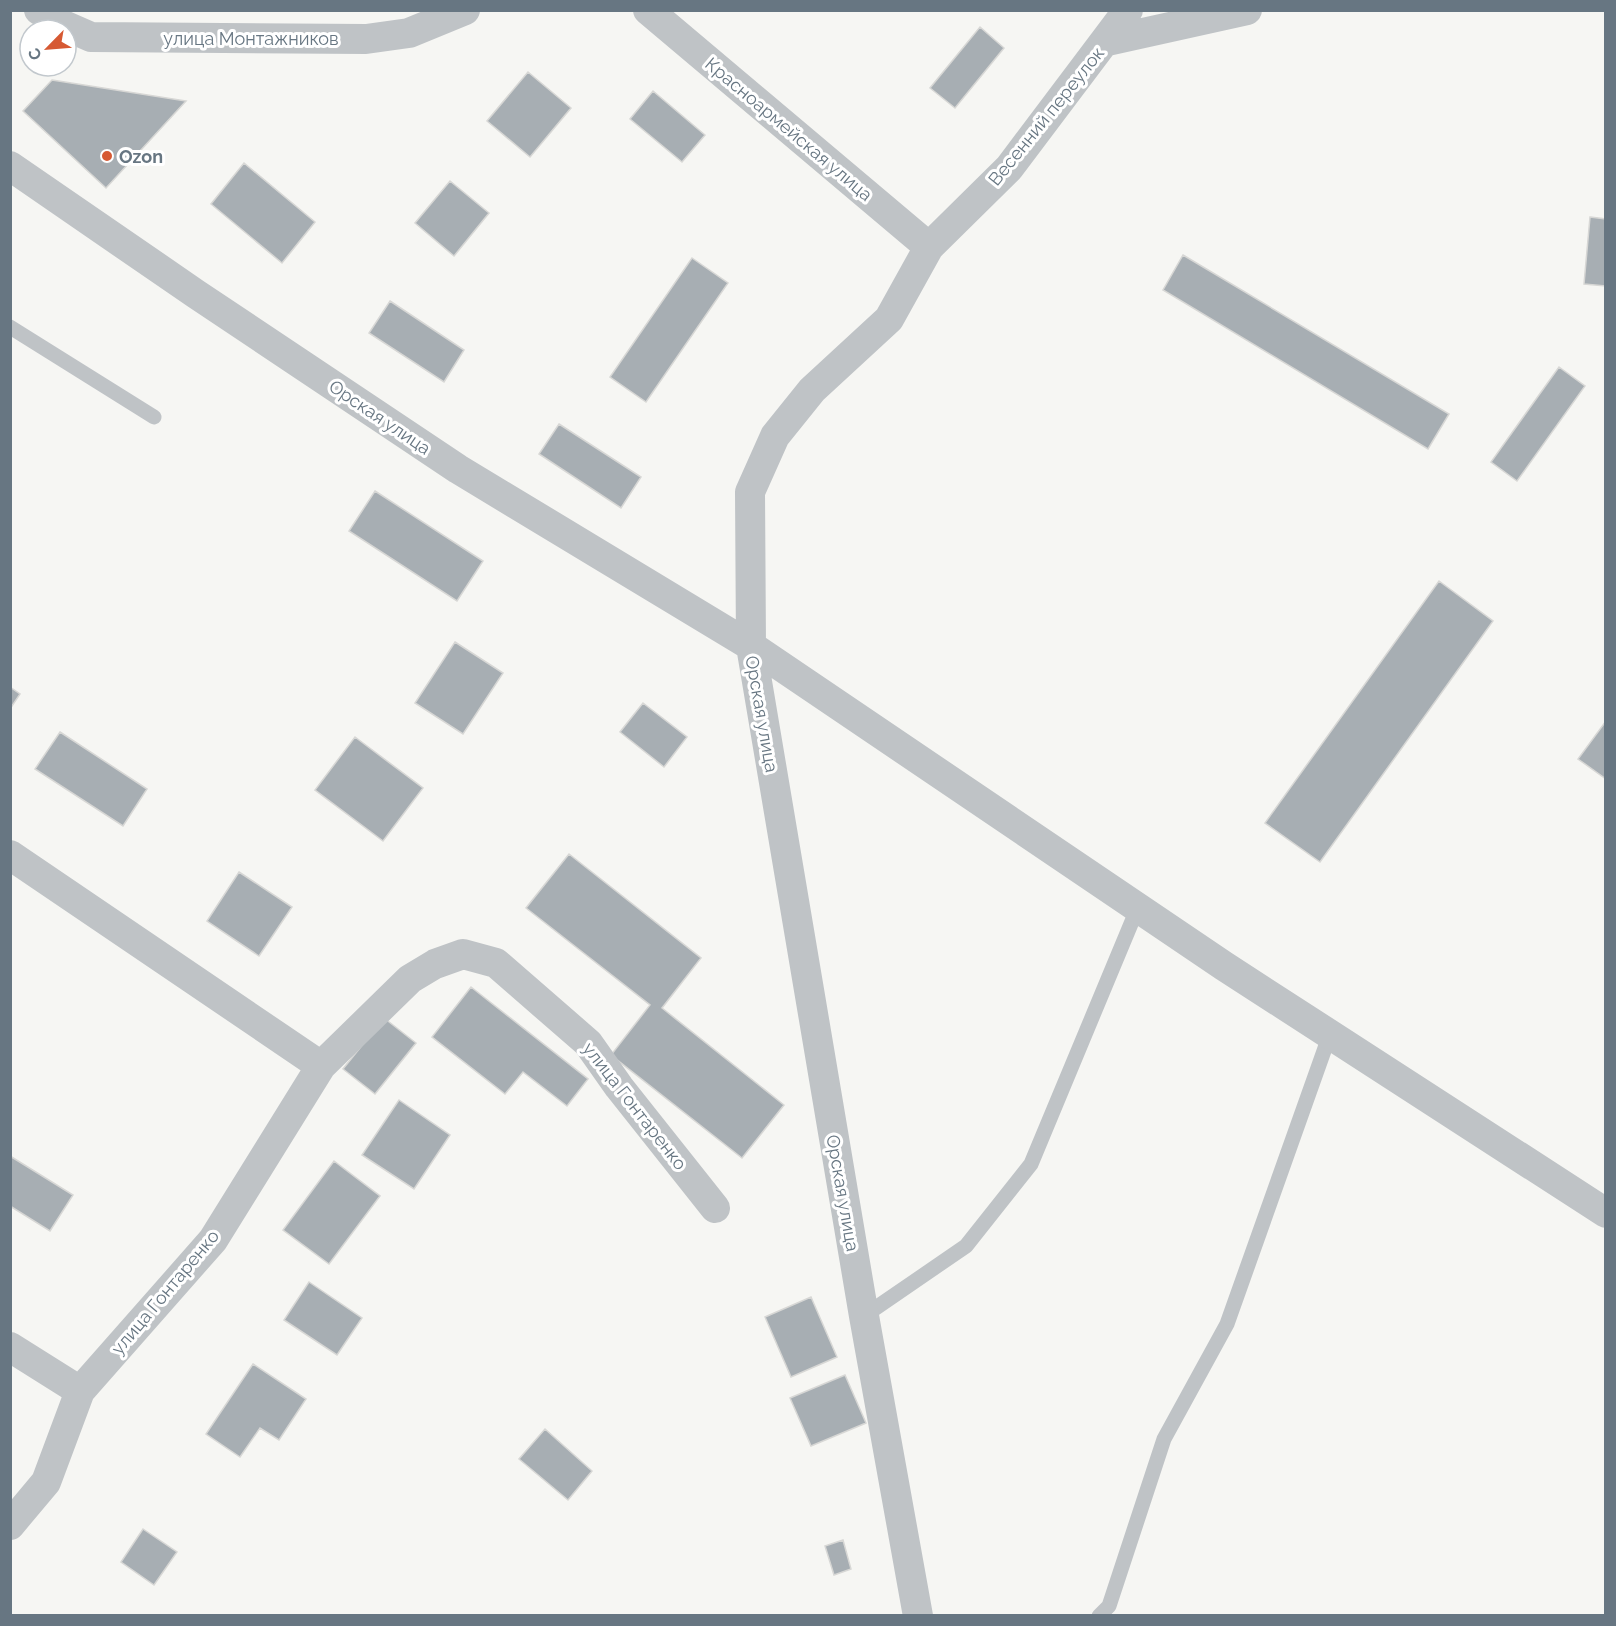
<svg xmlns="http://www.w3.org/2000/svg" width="1616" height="1626" viewBox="0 0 1616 1626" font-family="Raleway,sans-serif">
<rect width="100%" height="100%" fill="#f6f6f3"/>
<path fill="#a7aeb3" stroke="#d7d7d5" stroke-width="1.5" d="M980,27L1004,48L955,108L930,88Z
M528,72L571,108L530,157L487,121Z
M52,80L186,101L106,188L23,111Z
M653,91L705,135L682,162L630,119Z
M244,163L315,222L282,263L211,204Z
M450,181L489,213L454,256L415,223Z
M1590,217L1606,219V286L1584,284Z
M1183,255L1449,414L1428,449L1163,290Z
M692,258L728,283L646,402L610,377Z
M390,301L464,350L444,382L369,333Z
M1559,367L1585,386L1517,481L1491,462Z
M559,424L641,477L621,508L539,454Z
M375,491L483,561L457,601L349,531Z
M1439,581L1493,621L1320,862L1265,823Z
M455,642L503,673L463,734L415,703Z
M10,687L20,694L10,709Z
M643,703L687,737L664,767L620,732Z
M1606,721V779L1578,759Z
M60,732L147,789L123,826L35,769Z
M355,737L423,788L383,841L315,790Z
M569,854L701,958L662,1008L784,1105L742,1158L611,1055L650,1005L526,908Z
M239,872L292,907L259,956L207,921Z
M471,987L588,1079L567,1106L523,1072L505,1094L432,1037Z
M384,1018L416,1043L375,1094L343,1069Z
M399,1100L450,1135L414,1189L362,1155Z
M10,1156L73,1195L50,1231L10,1206Z
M334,1161L380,1196L329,1264L283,1230Z
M309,1282L362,1318L337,1355L284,1320Z
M811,1297L837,1357L791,1377L765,1317Z
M253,1364L306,1399L279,1440L260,1428L240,1457L206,1434Z
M845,1375L866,1423L811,1446L790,1398Z
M545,1429L592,1471L568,1500L519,1459Z
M143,1529L177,1552L154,1585L121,1562Z
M843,1540L851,1569L834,1575L825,1546Z"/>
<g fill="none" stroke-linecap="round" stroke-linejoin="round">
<path stroke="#bfc3c6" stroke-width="15" d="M10,327L154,417
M864,1316L966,1246L1031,1164L1138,907
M1099,1616L1109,1606L1164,1439L1227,1324L1330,1034"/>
<path stroke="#bfc3c6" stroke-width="30" d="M39,10L59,23L91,37L366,39L409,33L465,10
M648,10L929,247
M1107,41L1247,10
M10,166L196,294L458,469L751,646L1224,966L1606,1213
M10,855L321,1066
M10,1347L80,1391
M10,1525L46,1482L80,1391L213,1240L321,1066L410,979L435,964L463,954L496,963L588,1043L619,1087L715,1208
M918,1616L864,1316L751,646L750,492L775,436L812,390L889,319L929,247L1009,168L1128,10"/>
</g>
<circle fill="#d65933" stroke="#fff" stroke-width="2" cx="107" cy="156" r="6"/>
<g text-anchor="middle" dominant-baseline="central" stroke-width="6" stroke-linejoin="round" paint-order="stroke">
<g font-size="18" fill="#677682" stroke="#fff">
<text x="251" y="38">улица Монтажников</text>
<text transform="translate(1046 116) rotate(-51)">Весенний переулок</text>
<text transform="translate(789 129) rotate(40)">Красноармейская улица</text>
<text transform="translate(380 417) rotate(34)">Орская улица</text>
<text transform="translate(762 714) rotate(80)">Орская улица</text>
<text transform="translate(635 1106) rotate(52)">улица Гонтаренко</text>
<text transform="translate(843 1193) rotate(80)">Орская улица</text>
<text transform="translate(165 1292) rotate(-50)">улица Гонтаренко</text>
</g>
<g font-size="18" font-weight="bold" fill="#677682" stroke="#fff" text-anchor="start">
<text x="119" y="156">Ozon</text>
</g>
</g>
<rect width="1616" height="1626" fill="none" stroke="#677682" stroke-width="24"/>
<g transform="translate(48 48) rotate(245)"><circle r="28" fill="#ffffff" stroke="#c2c8cd" stroke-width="1.5"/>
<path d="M0-4.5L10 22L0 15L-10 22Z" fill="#d65933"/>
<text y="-9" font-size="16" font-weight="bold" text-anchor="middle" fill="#677682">С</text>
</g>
</svg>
